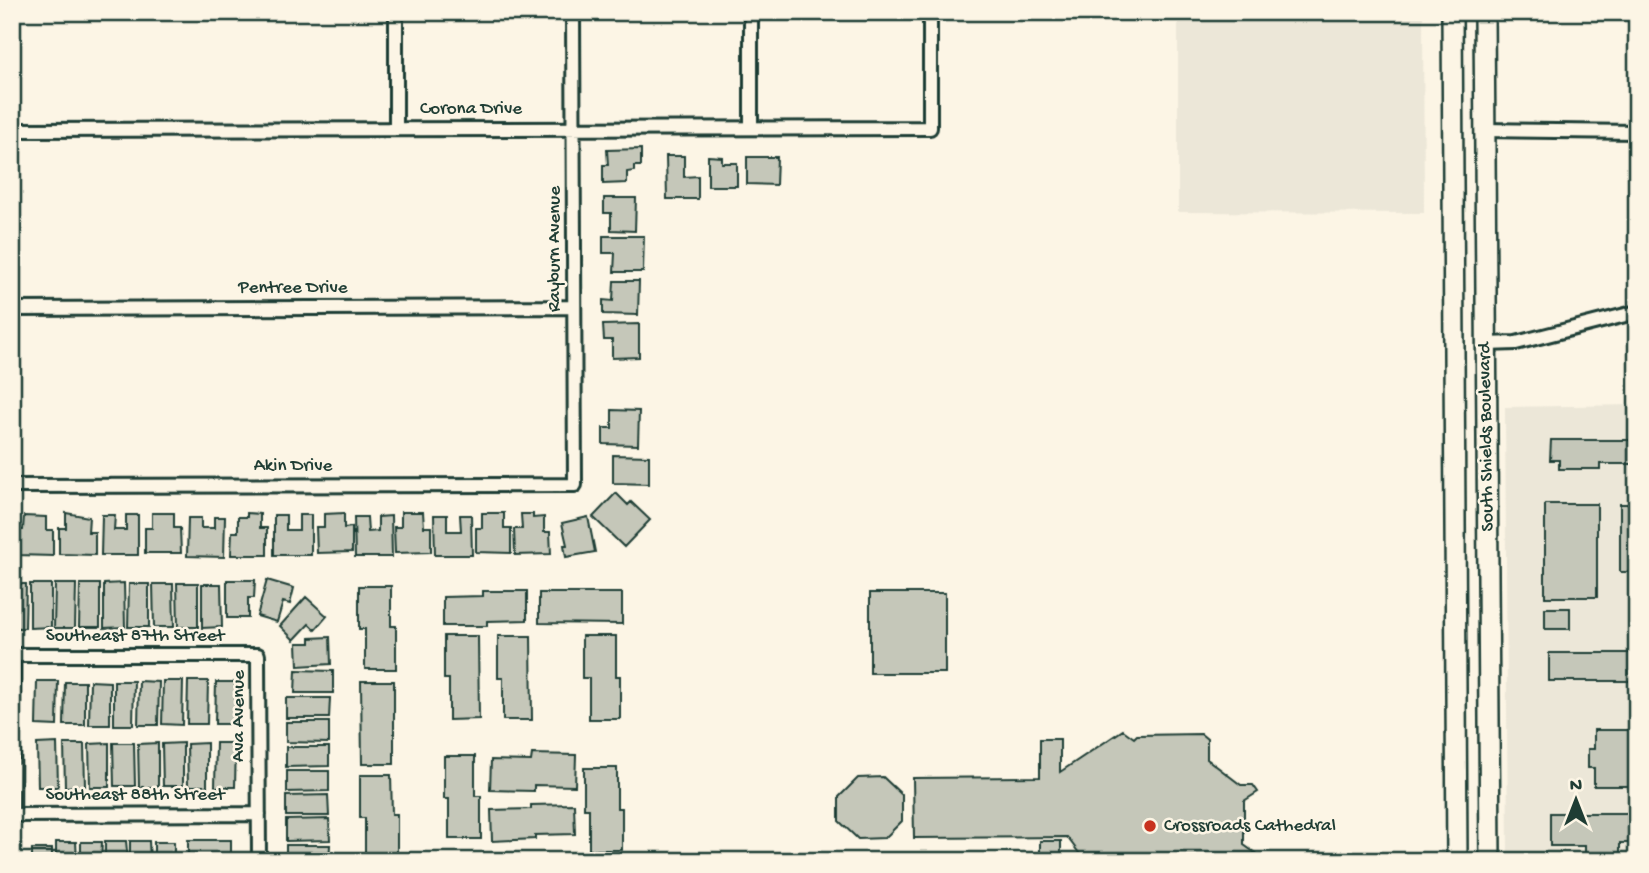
<svg xmlns="http://www.w3.org/2000/svg" width="1649" height="873" viewBox="0 0 1649 873" font-family="'Gochi Hand',sans-serif">
<rect width="100%" height="100%" fill="#fcf5e5"/>
<filter id="ink" filterUnits="userSpaceOnUse"><feTurbulence type="fractalNoise" baseFrequency=".0143" numOctaves="2"/><feDisplacementMap in="SourceGraphic" scale="14" xChannelSelector="R" yChannelSelector="G"/><feConvolveMatrix kernelMatrix="1 2 1 2 8 2 1 2 1" color-interpolation-filters="sRGB"/></filter>
<g filter="url(#ink)">
<path fill="#ece7d8" d="M1178,12H1423L1424,213L1178,212Z
M1637,405V861H1508L1505,407Z"/>
<path fill="#c5c7b9" stroke="#1f3d34" stroke-width="2" d="M641,149V166H634V171L627,172V183L603,184V165H608L607,150Z
M666,156H684V177L698,176V199H667Z
M708,156L722,157V163H737V186H708Z
M747,157H777L776,185L747,184Z
M604,198H636L635,231L611,230V213H604Z
M603,236H644L643,272H614L615,253H603Z
M614,281H639L638,315L603,314V300L613,301Z
M639,324V357L612,358V340H604L603,325Z
M612,410L639,411L638,445L603,444V428H612Z
M1551,440H1637V464H1600V469H1559V460H1550Z
M613,455L649,456V484L613,483Z
M616,493L628,505L631,502L650,520L624,547L593,517Z
M1545,504H1597V597H1545Z
M1620,504H1637V572H1620Z
M401,512H423L424,527H431V552L395,553L394,527H401Z
M66,513L89,517L88,532H95V555L59,554V528H66Z
M152,513H174V528H180L181,553H145V528H152Z
M247,513L260,514V528H267V555H231L232,532H238V517H247Z
M344,513V528L352,527V552L317,553L316,527H324V514Z
M482,513H504V528H511V553L476,552V528H482Z
M521,514H533V518L544,517V532H550L551,554L515,555L514,529H522Z
M102,515H115L114,530H126V515H138V555H101Z
M274,515H286V530H299V515H311V555H274Z
M434,515H447V531H461L460,515H471L472,555H435Z
M24,516L46,517V530H53V556L17,555V530H23Z
M391,516L392,557H355L354,517H367L368,532L378,531V517Z
M214,517H225L224,557L187,556L188,518H201V528H214Z
M588,517L595,552L566,557L564,545H567L562,523Z
M227,580H255L254,598H248V618H227Z
M267,580L294,588L290,604L283,602L277,622L257,616Z
M124,583L125,627L104,628V584Z
M177,583H198V627H178Z
M12,584H26L25,628H12Z
M30,584H51V627L30,628Z
M55,584H76L75,628H54Z
M80,584H100V627H79Z
M129,584H149V627H128Z
M153,584H173L174,627H154Z
M202,584H221L222,627L202,628Z
M359,586H391V626H396V669H365V629H359Z
M483,591H527V620L487,621V626H443V597L483,596Z
M539,593H622V624L539,623Z
M870,593H945V673H870Z
M306,597L327,616L315,630L309,624L294,640L280,626Z
M1545,608H1570V629H1545Z
M444,636H478L479,719L449,720V679H444Z
M498,636H531L532,720H503V678H498Z
M582,636H616V676H620V719H589V678H582Z
M330,637L331,664L298,666L297,643H310V638Z
M1549,653H1632V681H1549Z
M296,670L333,671V693H295Z
M37,681H58L57,726L36,725Z
M90,681L110,682V725H89Z
M114,681H134L133,725H114Z
M139,681L159,682L158,725H138Z
M163,681H183L182,725L162,724Z
M188,681H208L207,724H187Z
M361,681H394V764H362Z
M65,682H85V725H64Z
M216,682H235V724H215Z
M286,698H330L329,718H286Z
M286,722H329V743L286,742Z
M1123,730L1134,738L1137,735L1201,734L1207,739V759L1241,785H1253L1258,792L1244,801V845L1258,855L1254,861H1085L1067,837L914,838L913,778L1040,777V739H1060V772Z
M1594,730H1637V786H1594V768H1588V749H1594Z
M57,743L58,787H38L37,744Z
M109,743V787H90L89,744Z
M113,743H134L135,786H114Z
M158,743V787H139L138,744Z
M183,743V786H163L162,744Z
M207,743V786H188L187,744Z
M216,743H236L235,787H215Z
M64,744H84L85,786L65,787Z
M286,747H329V766L286,767Z
M532,754L576,755L575,786L534,785V791L490,790L491,760L531,761Z
M444,756H475V796H481V839H449V799H444Z
M584,768H617V808H622V850H589V809H584Z
M287,771H329V791L287,792Z
M360,775H391L392,814H397V859H365V818H360Z
M883,777L902,795V821L885,838L858,839L839,821V797L858,778Z
M328,795L329,816H286V796Z
M574,804L575,834L535,835V839L492,841L491,810L531,809V805Z
M1550,813H1637V843H1620V861H1585V846H1550Z
M329,819L330,840L286,841V820Z
M188,840H231V861H188Z
M105,841H126L128,861H105Z
M130,841H149L150,861H130Z
M1040,841H1061V861H1040Z
M56,842H76L77,861H56Z
M81,842H102L101,861H81Z
M154,842H174V861H154Z
M286,845H330L329,861H286Z
M32,849H52V861H32Z"/>
<g fill="none" stroke-linecap="round" stroke-linejoin="round">
<defs>
<path id="street" d="M396,12V129
M751,12V128
M12,130L930,128V12
M1484,130L1637,132
M12,309L574,307
M1486,344L1516,343L1637,312
M12,486L575,485L573,12
M12,655H258L259,861
M13,655L12,815L259,814"/>
<path id="primary" d="M1452,12L1457,861
M1484,12L1490,861"/>
</defs>
<use href="#street" stroke="#1f3d34" stroke-width="18"/>
<use href="#primary" stroke="#1f3d34" stroke-width="24"/>
<use href="#street" stroke="#fcf5e5" stroke-width="12"/>
<use href="#primary" stroke="#fcf5e5" stroke-width="19"/>
</g>
</g>
<circle fill="#c8321e" stroke="#fcf5e5" stroke-width="2.5" cx="1150" cy="826" r="7"/>
<g text-anchor="middle" dominant-baseline="central" stroke-width="5" stroke-linejoin="round" paint-order="stroke">
<g font-size="19" fill="#1f3d34" stroke="#fcf5e5">
<text x="471" y="109">Corona Drive</text>
<text transform="translate(555 249) rotate(-90)">Rayburn Avenue</text>
<text x="293" y="288">Pentree Drive</text>
<text transform="translate(1487 437) rotate(-91)">South Shields Boulevard</text>
<text x="293" y="466">Akin Drive</text>
<text x="135" y="636">Southeast 87th Street</text>
<text transform="translate(239 716) rotate(-90)">Ava Avenue</text>
<text x="135" y="795">Southeast 88th Street</text>
</g>
<g font-size="19" fill="#1f3d34" stroke="#fcf5e5" text-anchor="start">
<text x="1164" y="826">Crossroads Cathedral</text>
</g>
</g>
<rect width="1649" height="873" fill="none" stroke="#fcf5e5" stroke-width="42"/>
<rect x="21" y="21" width="1607" height="831" fill="none" stroke="#1f3d34" stroke-width="2.5" filter="url(#ink)"/>
<g transform="translate(1576 800)" stroke="#fcf5e5" stroke-width="5" paint-order="stroke">
<path d="M0-5L12 26L0 18L-12 26Z" fill="#1f3d34"/>
<text y="-10" font-size="19" font-weight="bold" text-anchor="middle" fill="#1f3d34">N</text>
</g>
</svg>
